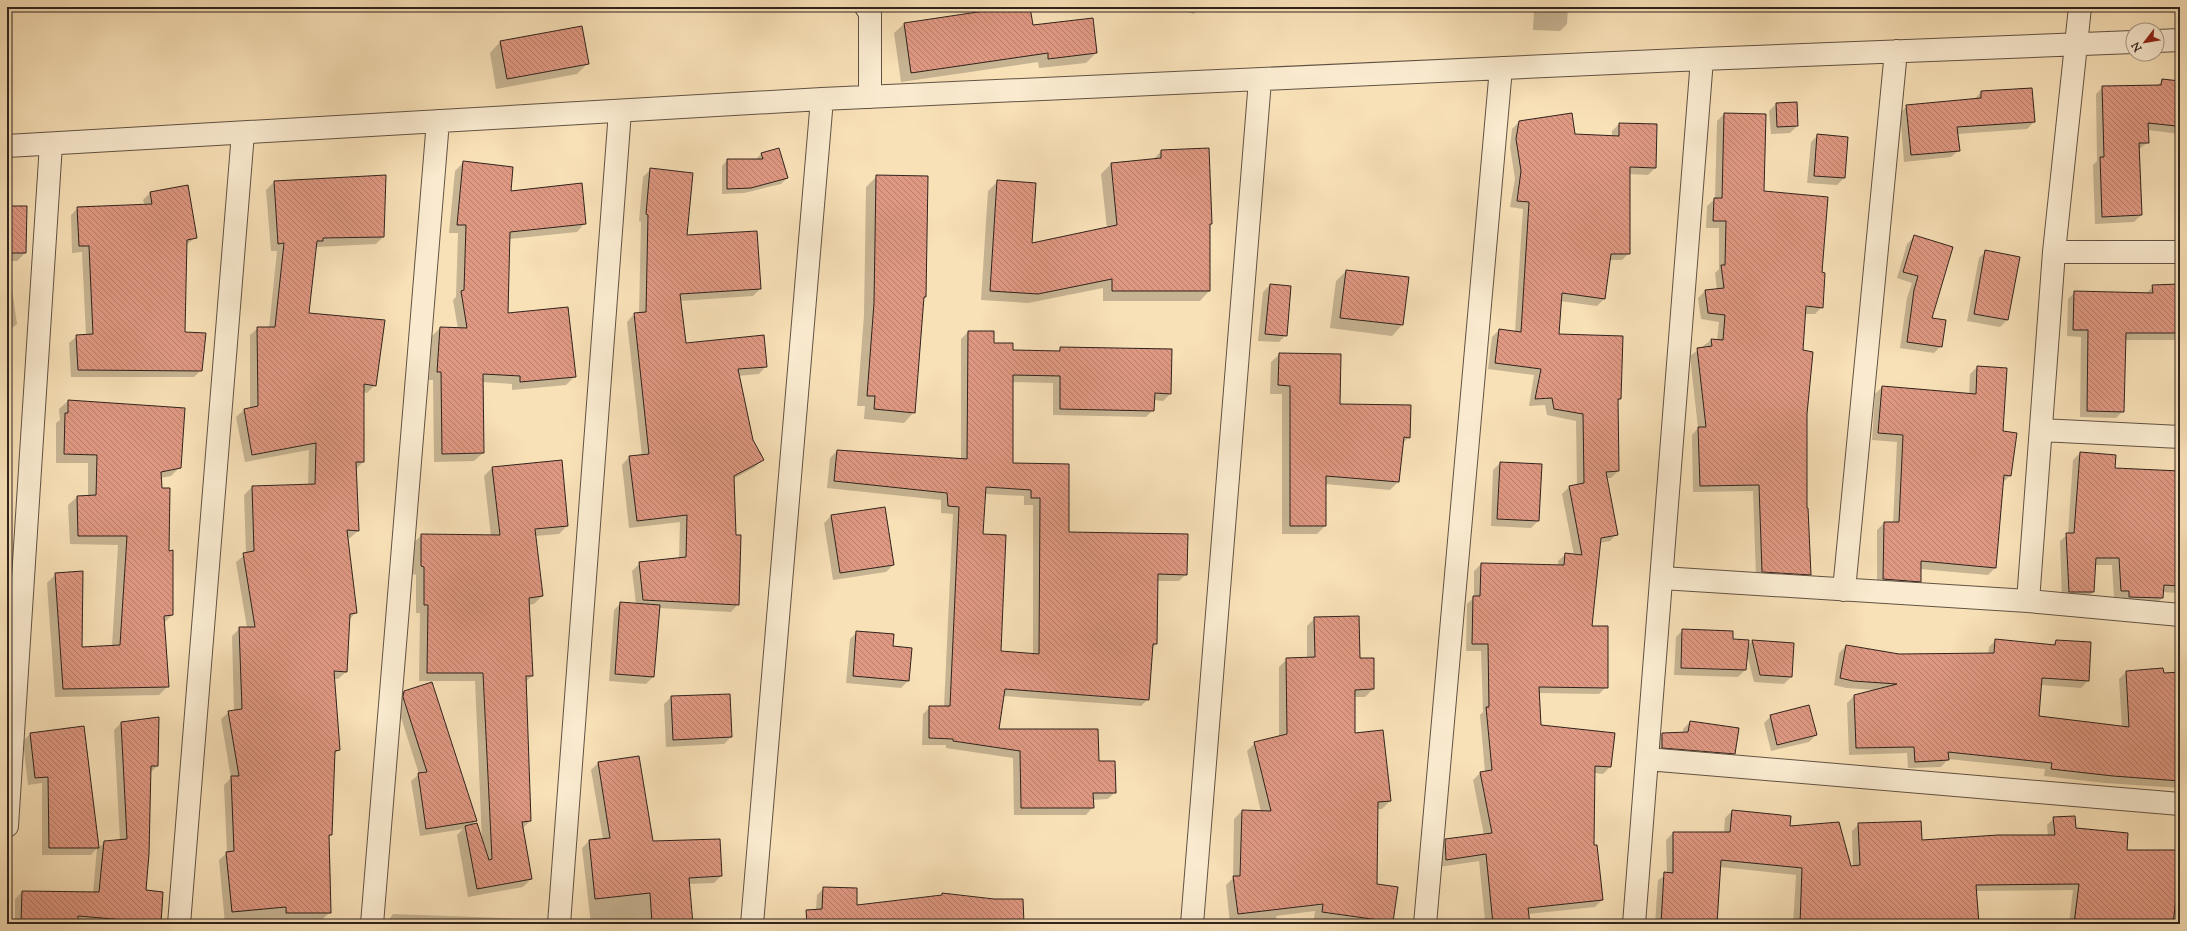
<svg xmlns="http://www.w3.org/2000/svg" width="2187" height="931" viewBox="0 0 2187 931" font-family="'Sorts Mill Goudy',serif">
<defs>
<pattern id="building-back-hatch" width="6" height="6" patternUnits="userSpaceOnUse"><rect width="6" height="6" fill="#df9882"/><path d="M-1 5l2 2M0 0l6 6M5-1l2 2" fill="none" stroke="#b57c6a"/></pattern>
</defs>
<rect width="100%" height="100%" fill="#f8e0b7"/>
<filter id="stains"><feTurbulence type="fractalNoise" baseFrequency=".005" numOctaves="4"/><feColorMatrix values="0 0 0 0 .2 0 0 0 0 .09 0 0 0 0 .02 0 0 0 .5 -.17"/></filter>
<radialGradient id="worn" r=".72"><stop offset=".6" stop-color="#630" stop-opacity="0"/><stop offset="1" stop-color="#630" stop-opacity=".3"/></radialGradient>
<path fill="#0003" fill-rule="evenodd" d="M1018,7H1029L1032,26L1096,53L1086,63L1039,68L1038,62L901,82L894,33L904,24Z
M1170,7H1201L1194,14Z
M1538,7H1568L1567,24L1560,31L1533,30L1534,10Z
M581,27L588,63L577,74L496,89L490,53L500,42Z
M2163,80L2180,82V134L2147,130L2148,142L2138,150L2141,215L2134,222L2095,224L2093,165L2097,161L2096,94L2103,87L2157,86Z
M1981,92L2034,122L2027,129L1957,134L1959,150L1951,157L1904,162L1900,113L1907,106L1974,100Z
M1776,104L1797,126L1790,133L1771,134L1769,111Z
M1724,114L1763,192L1820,273L1822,307L1815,314H1804L1802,351L1806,414V509L1810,574L1803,581L1756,578L1753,491L1693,492L1692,435L1698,428L1690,356L1711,340H1717L1719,322L1701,319L1698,298L1705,291L1717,290L1715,273L1719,269V228H1706L1707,206L1715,199L1717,121Z
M1519,122L1574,135L1612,137V131L1619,124L1655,168L1648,175L1629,174V253L1622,260H1609L1604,299L1597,306L1560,301L1558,335L1620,399L1617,402L1618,471L1611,478H1606L1617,534L1610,541L1600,543L1591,627L1606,687L1599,694L1538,693L1540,726L1610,767L1603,774L1594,773L1593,846L1602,900L1595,907L1528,914L1529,924H1476L1480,920H1485L1479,861L1439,867L1438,847L1446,840L1484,835L1473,780L1480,773L1485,772L1480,715L1483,712L1481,651H1466L1467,604L1474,597V571L1481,564L1558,566V561L1566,554L1574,555L1562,494L1569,487L1577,486L1576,421L1547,415L1545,405L1529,406L1534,375L1488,369L1492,337L1499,330L1515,332L1523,209L1510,207L1515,179L1510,147L1512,129Z
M1818,135L1844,178L1837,185L1807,183L1811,142Z
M1161,151L1211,224L1209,226V291L1200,301H1103V288L1028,303L981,300L988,191L998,181L1031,244L1107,229L1101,174L1111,164L1153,160Z
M761,154L787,178L781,184L744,193L722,194V166L727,160H755Z
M464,162L510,192L585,223L577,232L509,239L507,314L575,376L566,385L512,390V384L482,382L483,453L474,461L434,462L433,380H429L432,336L440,328L458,329L453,300L456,297L458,233H449L455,171Z
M651,169L686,236L760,289L753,296L680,301L685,344L766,366L759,374L738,376L752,440L762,460L755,467L733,479L738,604L731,612L658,608L653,677L646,684L609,681L614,610L621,603L636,604L632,571L640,563L679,558L680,522L629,528L622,465L629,457L642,456L627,322L634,314H639L641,222L639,221L643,177Z
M877,176L925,297L923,299L914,412L904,423L864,419L865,406H857L864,315L866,187Z
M274,182L384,236L376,244L316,247L308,314L375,385L367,393L363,392V462L356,469L358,531L350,538H347L356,612L349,620L346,672L338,679H334L339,750L333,755L331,834L328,837L330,912L323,919V924H225L219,860L227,853L224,785L231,778L221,719L229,712L234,711L232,636L240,628H247L236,562L246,554L244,495L252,487L308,486L309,450L245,462L236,417L244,410L250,409V335L258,328H269L277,251H271L266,190Z
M150,193L196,237L186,245L184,333L201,370L194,377H71L69,343L77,336H86L82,252L72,253L71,215L78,208L145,206L143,200Z
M7,207L25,253L17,261H8L17,324L7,332Z
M1914,237L1931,319L1941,346L1934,353L1900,348L1907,298L1912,283L1897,278L1907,244Z
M1986,251L2019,257L2007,320L2000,327L1967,321L1979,258Z
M1346,271L1408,278L1402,325L1392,336L1330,328L1336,281Z
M1270,285L1286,335L1279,342L1258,341L1263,292Z
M2180,285V340H2125L2123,411L2116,418L2080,417L2081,337L2067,336L2068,299L2075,292L2146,294L2153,286Z
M968,332H993V344L1012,351L1057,352L1061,348L1170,394L1163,401L1154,400L1153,410L1146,417L1053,415V383L1012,382V464L1068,465V533L1186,574L1179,581H1157L1156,644L1152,649L1148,699L1141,706L1003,696L998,730L1098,762L1115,792L1108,799L1092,800L1093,807L1086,815H1014L1013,758L946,748V745H922L923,714L930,707H944L953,514L941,513V500L827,488L830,458L837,451L961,460V339ZM984,494L1024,496V505H1033V654L1000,652L982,535Z
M1280,354L1339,405L1409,437L1402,444L1398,482L1390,490L1325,484V526L1317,534H1282V394H1270L1271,362Z
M1977,367L2002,432L2016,434L2010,476L2002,483L1995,568L1988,575L1920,569V581L1913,588L1877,586V530L1884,523H1893L1897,442L1872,440L1875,394L1882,387L1969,395L1970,374Z
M68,401L184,409L180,467L171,476L160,478L172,615L164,623L168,686L159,695L55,697L47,583L56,574L81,648L112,646L118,545L70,544L68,505L77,497L88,496V463H56V423L60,420L59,409Z
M2080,453L2114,469L2180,472V593L2162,592V598L2155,605L2122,604V597L2114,598L2112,565H2094L2093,592L2086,599H2062L2060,541L2068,534L2073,460Z
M1500,463L1538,521L1531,528L1491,526L1493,470Z
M492,468L567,526L559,534L535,536L542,596L534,604L528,605L532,676L525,682L530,821L522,829L531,879L523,887L468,897L457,835L463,829L420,836L411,781L419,774L397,705V699L404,692L475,821L472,825L482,840L475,681H419L420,613H416V575L413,574V543L422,535L491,536L484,476Z
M831,516L893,565L886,572L833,580L824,523Z
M1315,618L1359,659H1373V689L1365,697H1354V734L1390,801L1382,809H1376V884L1392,921L1390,924H1347L1314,919L1315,911L1276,916L1278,924H1230L1226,885L1233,878L1234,819L1242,811L1261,812L1247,751L1255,743L1279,737V667L1287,659H1307V626Z
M1683,630L1732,640L1748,646L1752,641L1793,644L1791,677L1784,684L1754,682L1747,654L1745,670L1738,677L1674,675L1676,637Z
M857,632L892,647L911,649L908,681L901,688L846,683L850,639Z
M1996,640L2051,646L2056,641L2088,681L2081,688L2041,685L2038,717L2122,727L2119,679L2126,672L2163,669V674L2180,673V788L2105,783L2044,776L2045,769L1948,759L1941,767L1908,768L1907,753L1849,755L1847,703L1854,696L1875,690L1846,688L1834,685L1839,653L1846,646L1899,655L1988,654L1989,647Z
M671,697L731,737L724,744L666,747L664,704Z
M1771,716L1816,735L1809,742L1771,751L1764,723Z
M1690,722L1734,753L1727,761L1655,754V741L1662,734L1683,733V729Z
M121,723L157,766L150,773L145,891L162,893L160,923L15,924V899L22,892L93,893L97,848L91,855H42V783L28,785L23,741L30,734L83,727L98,848L105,842L120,841L114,730Z
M598,763L652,842L719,840L721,876L714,883L689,884L692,924H591L582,848L589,841L603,839L591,770Z
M1732,811L1789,827L1850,868L1853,867L1852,831L1859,824L1921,841L2048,836L2047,825L2054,818L2126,851H2180V896H2175L2172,924H2069L2073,890L1975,891L1978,924H1793L1796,875L1720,867L1716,924H1655L1658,880L1667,874L1666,840L1673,833H1724L1725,818Z
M824,888L856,906L940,896L942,894L994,900L1023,924H815L817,895Z
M393,914L527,919V924H386Z"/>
<path fill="url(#building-back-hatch)" stroke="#30231c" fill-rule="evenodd" d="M1011,7H1030L1033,25L1093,18L1097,53L1048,59V53L911,73L904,23Z
M582,26L589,64L507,79L500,41Z
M2162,79L2180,81L2176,126L2148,123L2149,143H2139L2142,215L2102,217L2100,157H2104L2102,86L2161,85Z
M2032,88L2035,122L1957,127L1960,151L1911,155L1906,105L1981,98V91Z
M1797,102L1798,126L1777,127L1776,103Z
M1572,113L1575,134L1619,136V123L1657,124L1656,168L1630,167V254H1611L1605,299L1562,293L1559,334L1623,336L1621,399H1618L1619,471L1606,472L1618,535L1601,538L1592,626H1608V688L1539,687L1541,725L1615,733L1611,767L1595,766L1594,845H1597L1603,900L1528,908L1530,924H1493L1486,854L1446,860L1445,839L1492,833L1480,772L1492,770L1486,707H1489L1488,644H1472L1473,596H1480L1481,563L1564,565L1565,553L1582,555L1569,486L1584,483L1583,414L1554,409L1552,398L1535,399L1541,369L1495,363L1499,329L1521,332L1529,202L1517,201L1521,171L1516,139L1519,121Z
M1724,113L1766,114L1764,191L1828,197L1822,272L1825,273L1823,308L1806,306L1803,350L1813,352L1807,414V508H1808L1811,575L1762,572L1759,485L1700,486L1698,427H1706L1697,348L1712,346L1711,339L1723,340L1725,315L1708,313L1705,290L1724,288L1721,265H1725L1726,221H1713L1714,198H1722Z
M1817,134L1848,137L1845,178L1814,176Z
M779,148L788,178L751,188L727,189V159H763L761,153Z
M1209,148L1212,224H1210V291H1112V279L1038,294L990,291L997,180L1036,183L1032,243L1117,225L1111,163L1161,158V150Z
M463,161L513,167L511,191L582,183L586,224L510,232L508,313L568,307L576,377L520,382V376L483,374L484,453L442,454L441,372H437L440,327L467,328L461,291L464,290L466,225H457Z
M650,168L693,173L687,235L757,231L761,289L680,294L686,343L764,335L767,367L738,369L753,440L764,460L734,476L736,535H741L739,605L643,600L639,562L686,557L687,515L637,521L629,456L649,454L634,313L646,312L648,215L646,214Z
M386,175L384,237L323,238V241H317L309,313L385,320L376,386L364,384V462H356L359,531L347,530L357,613L350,614L347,672L334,671L340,750L335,751L332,835H329L331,913H286V907L232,912L226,852L234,851L231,776H239L228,711L242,709L239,627H255L243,553L254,551L252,486L315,484L316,443L252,455L244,409L258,406L257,327H275L284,243L278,244L274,181Z
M876,175L928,176L926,297H924L915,413L874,409L875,396H867L874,303Z
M188,185L197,238L187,240L185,332L206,333L202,371L78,370L76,335L93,334L89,246H79L77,207L152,204L150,192Z
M7,206H27L26,253H7Z
M1914,235L1953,247L1932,318L1946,320L1942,347L1907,342L1914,290L1918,276L1903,272Z
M1985,250L2020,257L2008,320L1974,314Z
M1346,270L1409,277L1403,325L1340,318Z
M1270,284L1291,286L1287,336L1265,334Z
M2180,284V333H2126L2124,412L2087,411L2088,330H2073L2074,291L2153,293L2152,285Z
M968,331H994V343H1013V350L1060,351V347L1172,349L1171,394L1155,393L1154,411L1060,409V376L1013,375V463L1069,464V532L1188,534L1187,575L1158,574L1157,644H1153L1149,700L1005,689L999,729H1098L1099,761H1115L1116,793H1093L1094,808H1021L1020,751L953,741V739L929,738V706H950L959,507L948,506L947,493L834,481L837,450L967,459ZM986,487L1031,490V498H1040L1039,654L1001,651L1006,535L983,534Z
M1279,353L1341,354L1340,404L1411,405L1410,438L1404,437L1399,482L1326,476V526H1290V386L1278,385Z
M1977,366L2007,368L2003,431L2017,433L2011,476L2004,475L1996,568L1921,561V582L1883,579L1884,522H1899L1903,435L1878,433L1882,386L1976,394Z
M68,400L185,408L181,468L161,472L162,488H170L169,551L173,550V615L164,616L169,687L63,689L55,573L83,571L82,647L120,645L127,536H78L77,496L96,495L97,455L64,454L65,413H68Z
M2080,452L2116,455L2115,468L2180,471V586L2164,585L2163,598L2129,597V591H2121L2119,558H2096L2094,592H2069L2066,533H2074Z
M562,460L568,526L535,529L543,596L529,598L533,676H526L531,821L522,822L532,879L477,889L465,826L477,823L489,860L492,859L483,673H427L428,605H424V567L421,566V534L500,535L492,467Z
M1500,462L1542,464L1539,521L1497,519Z
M885,507L894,565L840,573L831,515Z
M620,602L660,605L654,677L615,674Z
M1359,616L1360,658H1374V689L1355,690V733L1383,730L1391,801L1378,802L1377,884L1398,887L1393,922L1322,912L1323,904L1238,914L1233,876H1240L1242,810L1271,811L1254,742L1287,734L1286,658L1315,657L1314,617Z
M1682,629L1733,631V639L1749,640L1746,670L1681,668Z
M856,631L894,634L893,646L912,648L909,681L853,676Z
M1995,639L2055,645L2056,640L2091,642L2089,681L2042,678L2039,716L2129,727L2126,671L2163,668L2164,673L2180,672V781L2113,776L2051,769L2052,763L1948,752L1949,760L1915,762L1914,747L1856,748L1854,695L1897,684L1853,681L1840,678L1846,645L1899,654L1994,653Z
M1752,640L1794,643L1792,677L1760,675Z
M432,682L477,821L426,829L418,773L427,772L403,697L404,691Z
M730,694L732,737L673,740L671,696Z
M1809,705L1817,735L1777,745L1770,715Z
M159,717L158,766H151L149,854L146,890L163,892L161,923L78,916V924H21L22,891L99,892L104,841L127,839L121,722Z
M1690,721L1739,728L1735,754L1662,748V733L1688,732Z
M84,726L99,848H49L48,777L35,778L30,733Z
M639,756L653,841L720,839L722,876L689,878L693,924H652L650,893L595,899L589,840L610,838L598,762Z
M1732,810L1791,816L1790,826L1839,822L1851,866L1860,865L1858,823L1921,821L1922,840L1998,835H2055L2053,817L2075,816L2076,828L2128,833L2127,850H2180V890H2177L2173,924H2074L2079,884L1976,885L1979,924H1800L1802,868L1721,860L1717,924H1661L1664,872L1673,873V832H1730Z
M823,887L857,888V905L942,895V893L994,899H1023L1024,924H807L806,910L822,909Z"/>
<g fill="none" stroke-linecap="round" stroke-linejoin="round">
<defs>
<path id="minor" d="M866,7L870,13V97
M2157,41L2180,40
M7,146L822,99L1702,59L2133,42
M2054,252H2180
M2041,430L2180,437
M1662,578L2028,601L2180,615
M1844,590L1896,51
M2028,601L2054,252L2080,7
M1647,759L2180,804
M7,826L51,144
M179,924L243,133
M372,924L438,121
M559,924L620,111
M752,924L822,99
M1192,924L1260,80
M1425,924L1501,68
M1634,924L1702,59"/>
</defs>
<use href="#minor" stroke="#625243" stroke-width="24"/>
<use href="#minor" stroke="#faebd0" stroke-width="22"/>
</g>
<rect width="2187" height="931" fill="none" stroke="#f8e0b7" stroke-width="24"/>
<rect x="8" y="8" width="2171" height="915" fill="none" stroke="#30231c" stroke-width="2"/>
<rect x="12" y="12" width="2163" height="907" fill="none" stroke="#30231c"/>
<g transform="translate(2145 42) rotate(239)"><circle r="19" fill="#faebd0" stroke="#a99b88"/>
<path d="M0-3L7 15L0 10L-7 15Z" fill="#8f2418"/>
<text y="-6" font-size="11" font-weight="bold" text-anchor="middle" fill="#30231c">N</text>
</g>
<rect width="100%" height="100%" filter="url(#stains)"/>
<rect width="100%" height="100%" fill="url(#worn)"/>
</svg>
